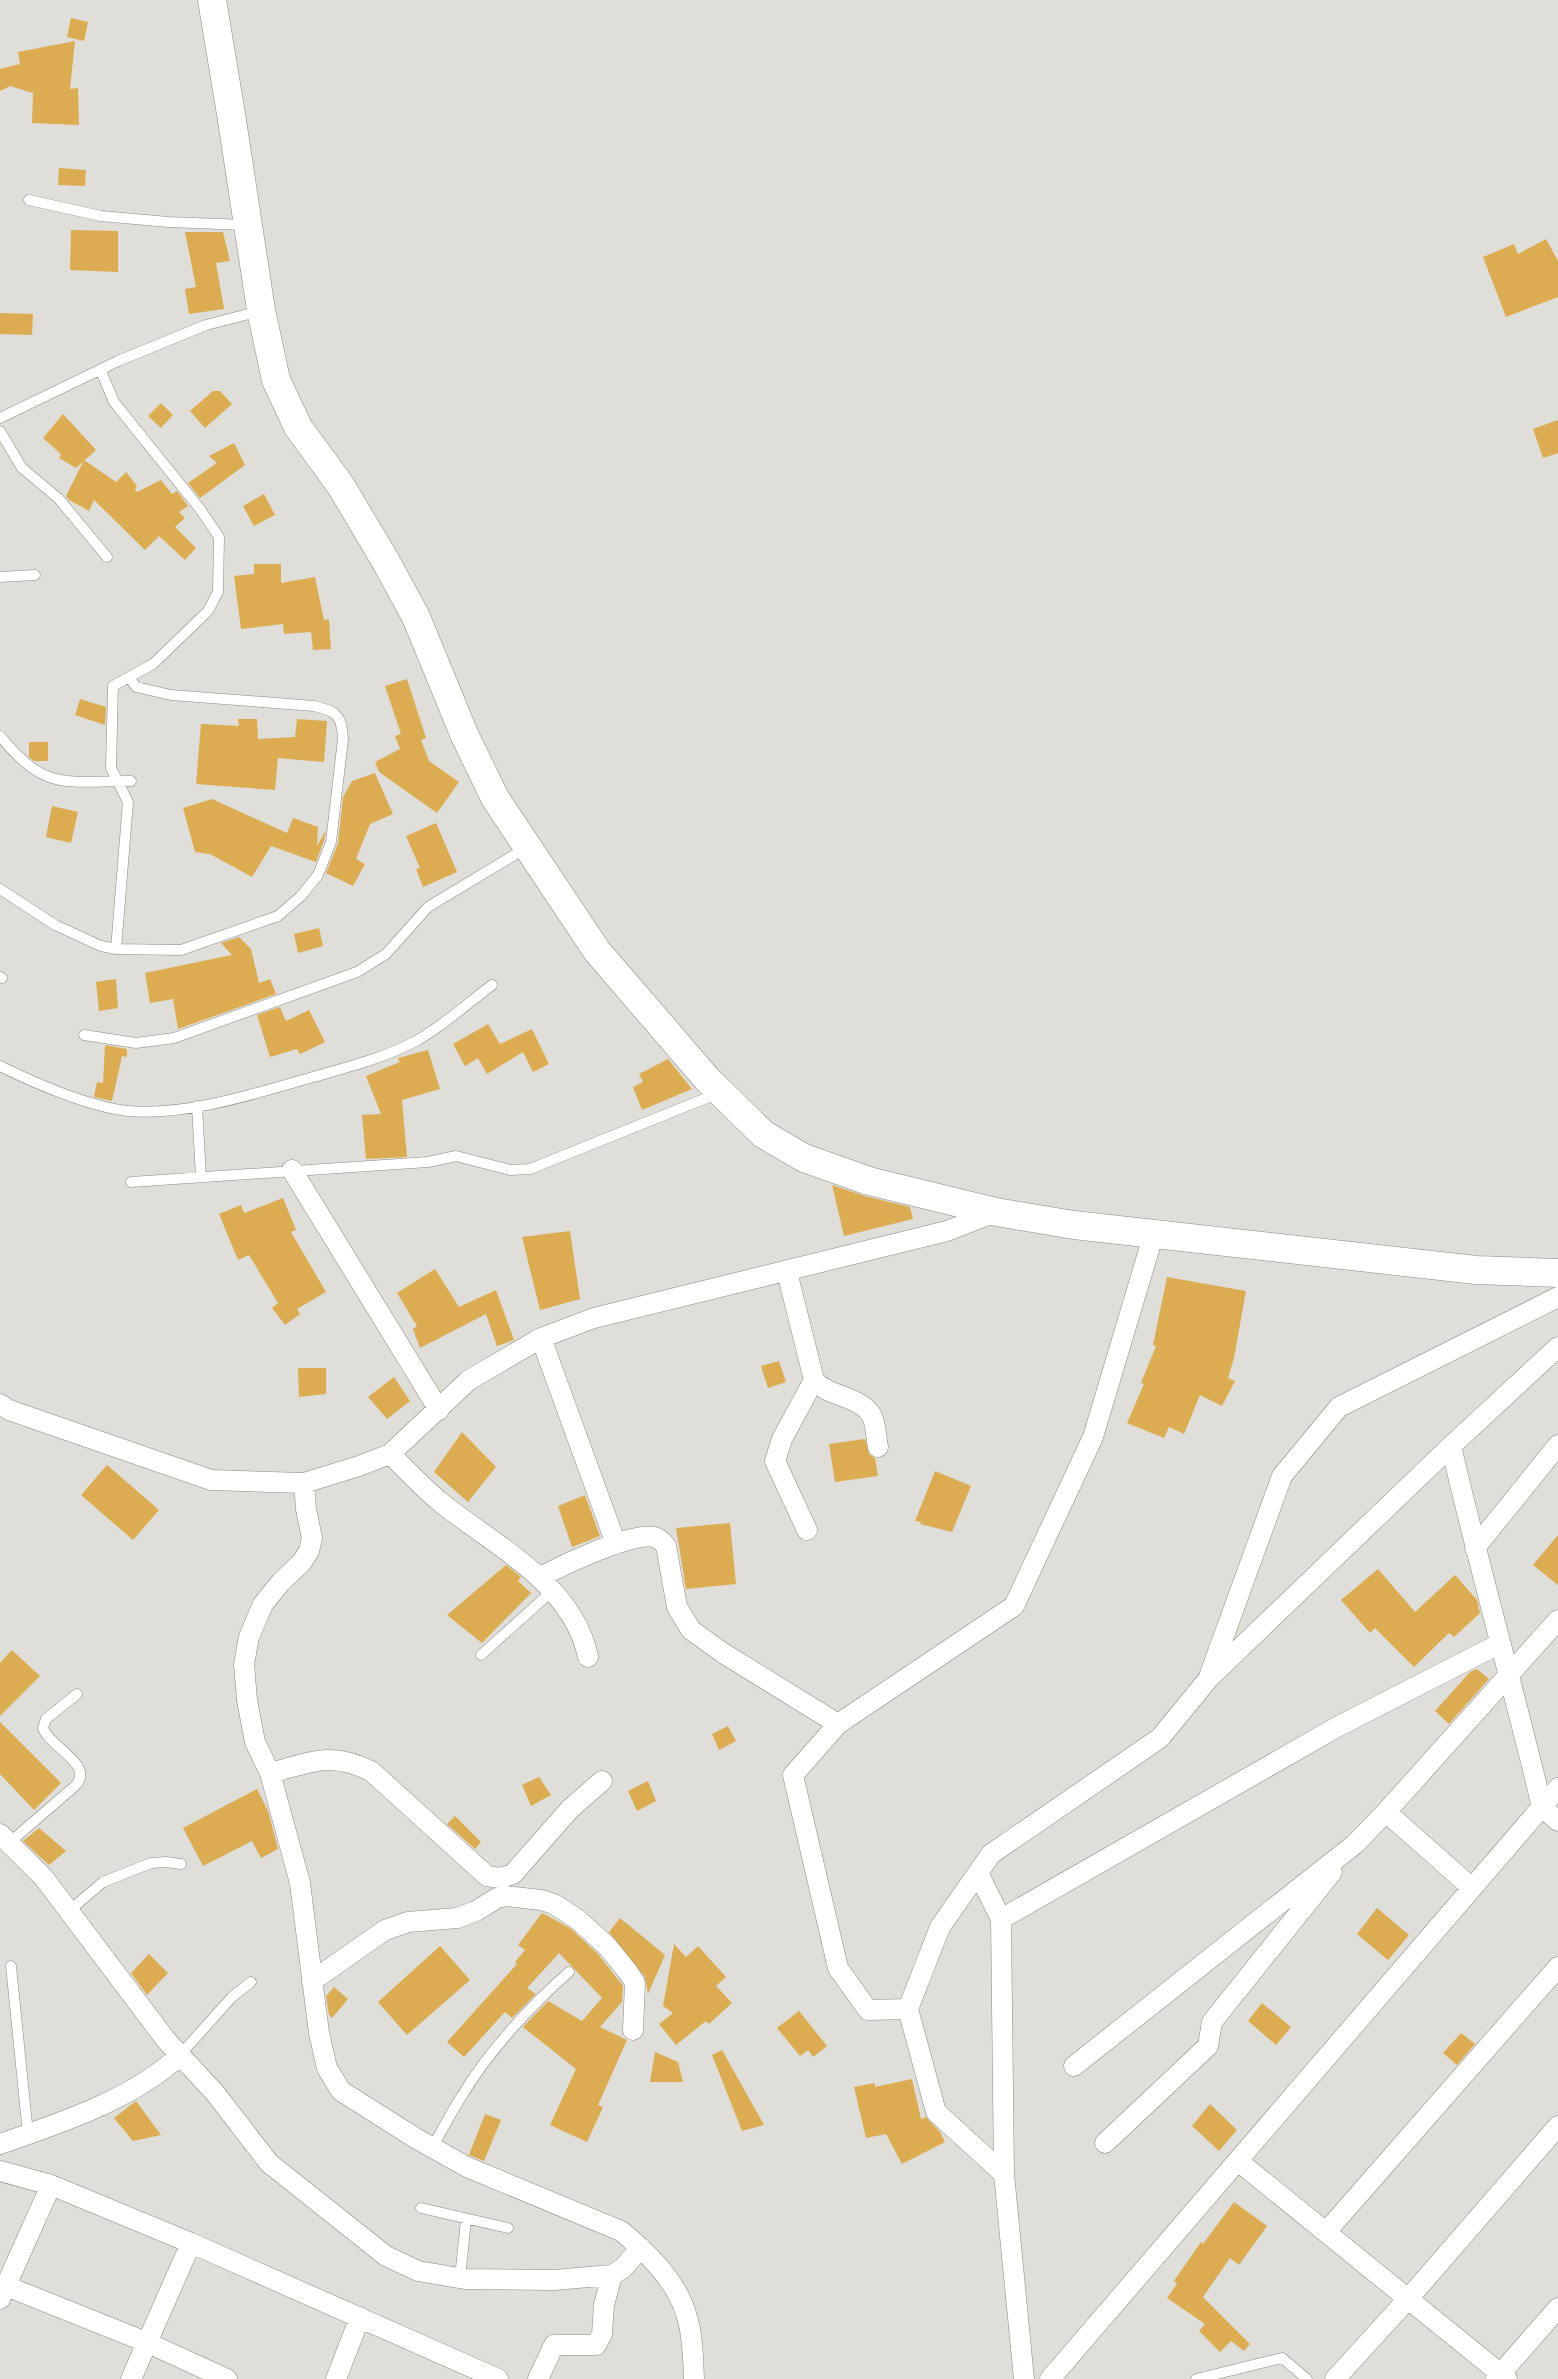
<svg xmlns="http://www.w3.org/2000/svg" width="1558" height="2379" viewBox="0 0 1558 2379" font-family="Lato,sans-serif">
<rect width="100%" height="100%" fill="#e0ded9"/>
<path fill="#dbac51" d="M71,18L88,22L84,41L67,37Z
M75,41L70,89L78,88L79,125L32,123L33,93L10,86L0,91V69L20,64L18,52Z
M59,168L86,170L85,186L58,185Z
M71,230L118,231V272L70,270Z
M185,232H223L230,261L216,263L224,309L189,314L185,289L196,287Z
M1546,239L1558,261V297L1506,317L1483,257L1514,244L1518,254Z
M0,313L33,314L32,335L0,334Z
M213,391H220L232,404L205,428L190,411Z
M161,403L173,415L161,428L148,416Z
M63,414L96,450L76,468L59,458L61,454L43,438Z
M1558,420V453L1543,458L1533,429Z
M234,443L245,465L200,498L188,483L217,463L209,456Z
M84,460L116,482L126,472L137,486L135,489L137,492L161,480L172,494L177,491L188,506L179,512L185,518L175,527L196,548L185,560L159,536L145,550L94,500L89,511L69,500L66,496Z
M264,494L275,515L254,526L243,506Z
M254,564H281V583L315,577L324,620L329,619L331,649L313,650L311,632L284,634L283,624L241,629L234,576L254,574Z
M407,679L426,738L421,740L429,761L459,782L437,813L379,772L375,762L400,749L395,736L401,734L385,686Z
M80,699L106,707L105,725L75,715Z
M238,719H257L258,739L295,737L297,719L327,721L324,762L278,758L275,790L196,784L201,724L239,726Z
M29,742H48V761H34L29,757Z
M375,773L393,814L370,824L356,859L365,864L353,886L326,873L338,843L343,797L352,781Z
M212,799L287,833L293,818L318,827L317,846L326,830L324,840L316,862L271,846L252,877L210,854L195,852L183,808Z
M52,806L78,812L71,843L46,837Z
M436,823L457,872L423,887L416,869L420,868L406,836Z
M319,928L323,946L298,953L294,934Z
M239,937L251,949L259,983L270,979L276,994L178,1029L173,999L150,1003L145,973L232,955L221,943Z
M116,979L118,1008L99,1011L96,982Z
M280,1007L286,1021L309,1010L325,1042L300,1054L297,1049L270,1057L257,1015Z
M488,1024L500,1044L532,1029L549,1064L533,1072L523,1052L487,1074L478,1058L465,1066L453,1044Z
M105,1045L127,1049V1057L122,1056L112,1101L94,1097L97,1082L103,1083Z
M428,1050L440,1089L402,1100L407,1157L366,1159L362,1115L381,1114L366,1076L400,1062L398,1058Z
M668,1059L692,1089L642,1110L633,1087L643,1082L639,1074Z
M832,1185L865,1196L910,1207L913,1219L844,1236Z
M283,1198L296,1230L291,1232L326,1292L297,1309L300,1314L285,1325L272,1308L278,1303L249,1255L238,1260L219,1214L241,1205L244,1213Z
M570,1231L580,1299L540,1310L522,1237Z
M435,1269L459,1307L496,1290L514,1340L497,1346L486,1314L420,1348L413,1329L417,1326L397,1293Z
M1167,1277L1246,1291L1234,1358L1228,1378L1235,1381L1222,1406L1200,1395L1184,1434L1169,1427L1164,1438L1127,1423L1144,1384L1141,1383L1156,1346L1153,1345Z
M779,1361L786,1382L768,1388L761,1366Z
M298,1368H326V1394L299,1397Z
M394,1377L410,1401L387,1419L368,1397Z
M462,1432L496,1467L468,1502L434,1472Z
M865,1439L869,1454L875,1458L878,1476L835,1482L829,1444Z
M107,1465L159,1510L133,1540L81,1495Z
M935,1471L971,1486L952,1532L920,1524L921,1522L915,1521Z
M585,1495L600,1536L572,1547L558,1506Z
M730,1523L736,1584L686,1589L676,1528Z
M1558,1535V1585L1533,1565Z
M506,1565L521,1577L518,1581L531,1593L482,1643L447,1615Z
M1378,1569L1415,1612L1455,1575L1477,1600L1480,1613L1454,1637L1449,1633L1414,1667L1375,1628L1370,1633L1341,1600Z
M12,1650L40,1676L0,1716V1663Z
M1477,1669L1489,1679L1449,1724L1435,1711L1470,1672Z
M0,1722L61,1783L34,1810L0,1774Z
M728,1726L736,1741L719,1750L712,1734Z
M539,1777L551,1795L531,1806L522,1785Z
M648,1781L656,1801L637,1811L628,1791Z
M257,1789L268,1811L278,1849L261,1858L252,1841L203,1866L183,1828Z
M455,1816L481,1842L475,1849L447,1824Z
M39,1828L66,1851L49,1865L23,1841Z
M1377,1908L1409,1935L1388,1960L1357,1934Z
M542,1913L570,1928L598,1954L623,1986L622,2002L600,2027L627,2040L598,2105L603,2107L587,2142L550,2125L576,2069L523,2027L548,2001L582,2021L602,1998L559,1953L527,1988L536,1994L512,2018L505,2012L464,2057L447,2042L517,1964L515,1962L525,1950L518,1945Z
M620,1918L665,1955L648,1994L645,1977L609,1932Z
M674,1944L686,1957L698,1946L726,1977L716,1986L732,2003L709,2024L706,2021L676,2045L659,2024L673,2013L663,2006Z
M440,1946L470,1980L407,2035L378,2002Z
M149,1954L168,1973L147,1995L131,1973Z
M334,1987L348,1999L332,2018L329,2015L326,1996Z
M1262,2003L1291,2027L1276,2045L1248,2021Z
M799,2011L827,2046L813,2057L808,2050L800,2056L777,2028Z
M1461,2033L1475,2044L1457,2065L1443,2053Z
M722,2050L764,2125L742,2131L712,2055Z
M655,2052L678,2062L683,2082H650Z
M912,2079L921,2119L926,2117L940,2132L945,2142L902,2164L886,2134L866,2138L854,2087L875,2083V2087Z
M136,2101L161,2135L133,2141L114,2118Z
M1210,2104L1237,2130L1219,2151L1192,2126Z
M485,2114L501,2120L484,2161L469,2155Z
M1234,2202L1267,2226L1239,2265L1230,2258L1203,2297L1250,2344L1244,2351L1231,2341L1220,2352L1199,2331L1205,2324L1167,2298L1177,2284L1174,2281L1201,2242L1203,2244Z"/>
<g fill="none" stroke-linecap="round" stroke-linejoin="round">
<defs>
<path id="lane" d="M29,200L101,216L168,222L246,225
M101,371L114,402L200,509L219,537L218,592L208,611L153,664L113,686L111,768L128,802L116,949
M0,418L118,361L206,325L260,311
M0,431L22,468L59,499L107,557
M0,577L35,575
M0,736C45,792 65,781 131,781
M0,889L55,925L101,946L116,949L181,950L278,916L301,896L318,875L331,842L343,739C342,715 336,711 314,706L171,695L136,687L129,677
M0,977L2,978
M84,1035L136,1043L174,1038L357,972L386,954L428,907L526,848
M0,1066C34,1083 90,1107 128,1111C187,1116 257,1093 313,1077C348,1067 384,1058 416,1041C443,1026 468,1003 492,985
M197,1106L201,1177
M131,1182L428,1162L456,1156L510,1170L530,1169L719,1093
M481,1655L552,1591
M9,1843L75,1786C96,1765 49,1747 43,1728L46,1719L77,1694
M70,1910L103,1882L151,1863L166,1862L181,1864
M11,1966L28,2134
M180,2055L232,1997L251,1982
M432,2148C442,2130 452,2111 463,2094C490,2050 530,2006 569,1972
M421,2208L508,2228
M460,2278L466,2220
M1196,2379L1282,2358L1307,2379"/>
<path id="street" d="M292,1170L439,1410
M1154,1233L1093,1437L1014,1606L838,1724L793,1775L838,1968L868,2010L908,2009L940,1927L991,1854L1160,1738L1209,1678L1451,1446L1558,1347
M787,1272L814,1380L782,1439L775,1461L807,1530
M541,1338L616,1544
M814,1380C828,1397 856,1395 870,1413C876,1420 876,1438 878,1447
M0,1404L9,1410L211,1480L304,1483L359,1466L390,1454L469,1380L541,1338L594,1318L947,1231L996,1212
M1451,1446C1479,1567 1513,1686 1542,1807L1558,1821
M390,1454C406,1469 422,1487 439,1501C493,1545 573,1583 588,1657
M304,1483L306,1509L312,1538L309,1551L302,1562L281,1582L263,1604L249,1637L244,1664L247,1700L255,1742L270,1773L300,1883L319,2033L327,2068L341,2091L417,2139L467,2167L621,2231C648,2253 678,2282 687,2317C693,2336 693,2359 694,2379
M1475,1548L1558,1445
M540,1577C561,1566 631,1532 654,1537C659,1538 663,1542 666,1546L677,1607L691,1630L723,1653L838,1724
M1210,1674L1282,1476L1339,1407L1558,1297
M270,1773C312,1762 330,1751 371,1771L487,1876L500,1878L513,1874L570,1809L602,1781
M1386,1812L1472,1888
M0,1834L44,1878L166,2040L215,2093L269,2163L386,2256L418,2271L465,2279L554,2280L612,2275
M978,1873L1001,1919L1004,2174L1024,2379
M1001,1919L1337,1727L1499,1644
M312,1981L385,1930L408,1922L457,1918L476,1911L497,1898L506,1896L541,1900L554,1904L577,1919L607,1946L628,1972L635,1983L633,2030
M908,2009L936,2112L1004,2174
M1074,2066L1355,1844L1386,1812L1558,1620
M1105,2143L1208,2046L1212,2022L1332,1872
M0,2144C60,2123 134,2099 180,2055
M1238,2161L1507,2379
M0,2171L51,2185L191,2243L498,2379
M1326,2232L1558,1967
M6,2286L146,2342L227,2379
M0,2299L51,2185
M131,2379L191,2243
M336,2379L360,2317
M538,2379L554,2345H596L602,2334L604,2305L612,2275L623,2268L641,2248
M1050,2379L1558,1788
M1335,2379L1408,2299L1558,2126
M1496,2379L1558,2308"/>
<path id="secondary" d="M212,0L231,114L261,310L276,380L298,427L341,486L385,560L416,617L464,734L495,798L597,951L707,1079L763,1134L804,1158L869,1181L996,1212L1074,1225L1476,1270L1558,1273"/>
</defs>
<use href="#lane" stroke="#8a8884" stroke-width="11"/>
<use href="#street" stroke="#8a8884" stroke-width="21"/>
<use href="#secondary" stroke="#8a8884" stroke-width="29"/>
<use href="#lane" stroke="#fff" stroke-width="10"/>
<use href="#street" stroke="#fff" stroke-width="20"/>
<use href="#secondary" stroke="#fff" stroke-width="28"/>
</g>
</svg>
